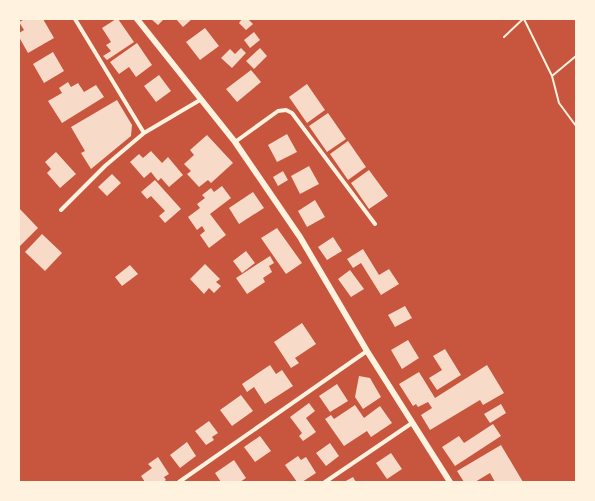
<svg xmlns="http://www.w3.org/2000/svg" width="595" height="501" viewBox="0 0 595 501" font-family="Arial,sans-serif">
<rect width="100%" height="100%" fill="#c8553d"/>
<path fill="#f7dbc8" d="M25,19H43L54,38L28,53L19,37V33L24,30L19,22Z
M116,19H118L134,42L107,60L103,56L111,51L106,45L111,42L102,28Z
M151,19H164L158,25Z
M176,19H192L183,27Z
M242,19H248L253,24L246,30L239,23Z
M205,28L219,46L200,60L186,42Z
M254,32L260,40L250,48L244,40Z
M137,43L152,65L136,77L129,67L119,74L110,62Z
M241,48L246,53L232,68L221,58L230,49L235,54Z
M260,48L267,56L254,69L246,61Z
M53,52L64,71L44,83L33,64Z
M251,70L261,82L237,102L226,89Z
M159,75L171,91L156,102L144,86Z
M68,82L71,87L78,83L84,92L96,85L104,97L62,123L48,101L62,93L59,88Z
M307,84L325,110L307,123L289,97Z
M117,100L132,125L131,136L91,169L81,153L85,151L71,127Z
M328,113L346,139L327,152L309,126Z
M287,134L297,152L277,162L268,145Z
M207,135L233,163L211,183L208,180L199,187L187,174L191,171L184,164L194,155L190,150Z
M348,141L366,167L348,180L330,154Z
M151,151L162,163L168,157L183,175L169,187L161,178L158,181L151,172L144,178L130,162L139,154L143,158Z
M56,152L76,174L60,188L47,173L51,169L45,162Z
M309,166L319,184L300,194L291,176Z
M369,170L388,196L369,209L351,183Z
M283,171L288,180L278,186L273,177Z
M112,174L121,183L107,196L98,187Z
M155,180L181,209L165,223L159,216L165,211L151,196L147,199L141,192Z
M222,186L231,198L210,214L226,235L209,248L200,235L205,231L202,226L197,230L188,217L200,208L197,204L205,198L202,195L211,188L214,192Z
M253,192L264,208L239,224L229,208Z
M315,200L325,217L307,227L298,211Z
M19,208L38,228L19,247Z
M277,228L302,263L286,274L261,238Z
M42,234L62,253L45,271L25,252Z
M333,237L342,251L327,260L318,247Z
M363,249L379,275L389,269L399,284L381,295L361,263L353,268L347,259Z
M246,251L255,263L242,273L233,261Z
M270,256L274,263L269,266L272,272L263,278L265,282L247,294L236,278Z
M205,264L220,279L216,282L221,286L214,293L209,288L204,294L190,279Z
M130,265L138,274L122,286L115,277Z
M350,270L364,289L351,297L338,279Z
M405,306L412,318L395,327L388,315Z
M302,323L316,344L295,358L299,363L291,368L274,342Z
M408,340L419,358L402,369L391,350Z
M445,349L461,375L437,390L429,378L442,370L433,356Z
M270,365L276,374L282,370L293,386L265,404L254,387L247,392L242,384Z
M487,365L504,393L483,405L480,400L430,430L421,415L432,408L428,402L418,407L416,404L413,406L399,384L419,372L435,398Z
M359,376L370,378L381,397L363,409L355,397Z
M337,384L348,401L330,412L319,396Z
M241,395L253,411L232,426L220,410Z
M309,403L315,411L306,418L316,432L303,441L299,436L302,433L290,417Z
M501,404L506,413L490,423L484,414Z
M355,405L364,418L380,406L392,423L371,437L367,431L344,446L325,419L331,415L334,419Z
M209,421L218,433L212,437L214,440L206,445L195,431Z
M493,424L501,436L455,466L442,447L459,436L464,443Z
M260,436L271,451L255,462L244,447Z
M187,442L196,456L180,468L170,455Z
M330,443L339,456L326,466L316,453Z
M501,445L523,482H495L490,473L475,482H464L457,471Z
M391,453L402,469L387,479L376,463Z
M298,456L301,460L306,457L316,473L302,482H297L285,465Z
M158,457L169,474L164,477L166,480L163,482H145L141,476L152,468L148,464Z
M234,460L246,478L240,482H221L215,473Z
M353,477L356,482H344Z"/>
<g fill="none" stroke-linecap="round" stroke-linejoin="round">
<path stroke="#fff3e0" stroke-width="2" d="M524,19L552,76L559,103L576,126
M504,37L523,19
M552,76L576,56"/>
<path stroke="#fff3e0" stroke-width="4" d="M75,19L144,133
M235,142L278,111L286,110L292,113L375,224
M61,210L105,166L144,133L200,100
M179,482L367,351
M325,482L412,423"/>
<path stroke="#fff3e0" stroke-width="6" d="M137,19L235,142L300,237L367,351L450,482"/>
</g>
<rect width="595" height="501" fill="none" stroke="#fff3e0" stroke-width="40"/>
</svg>
